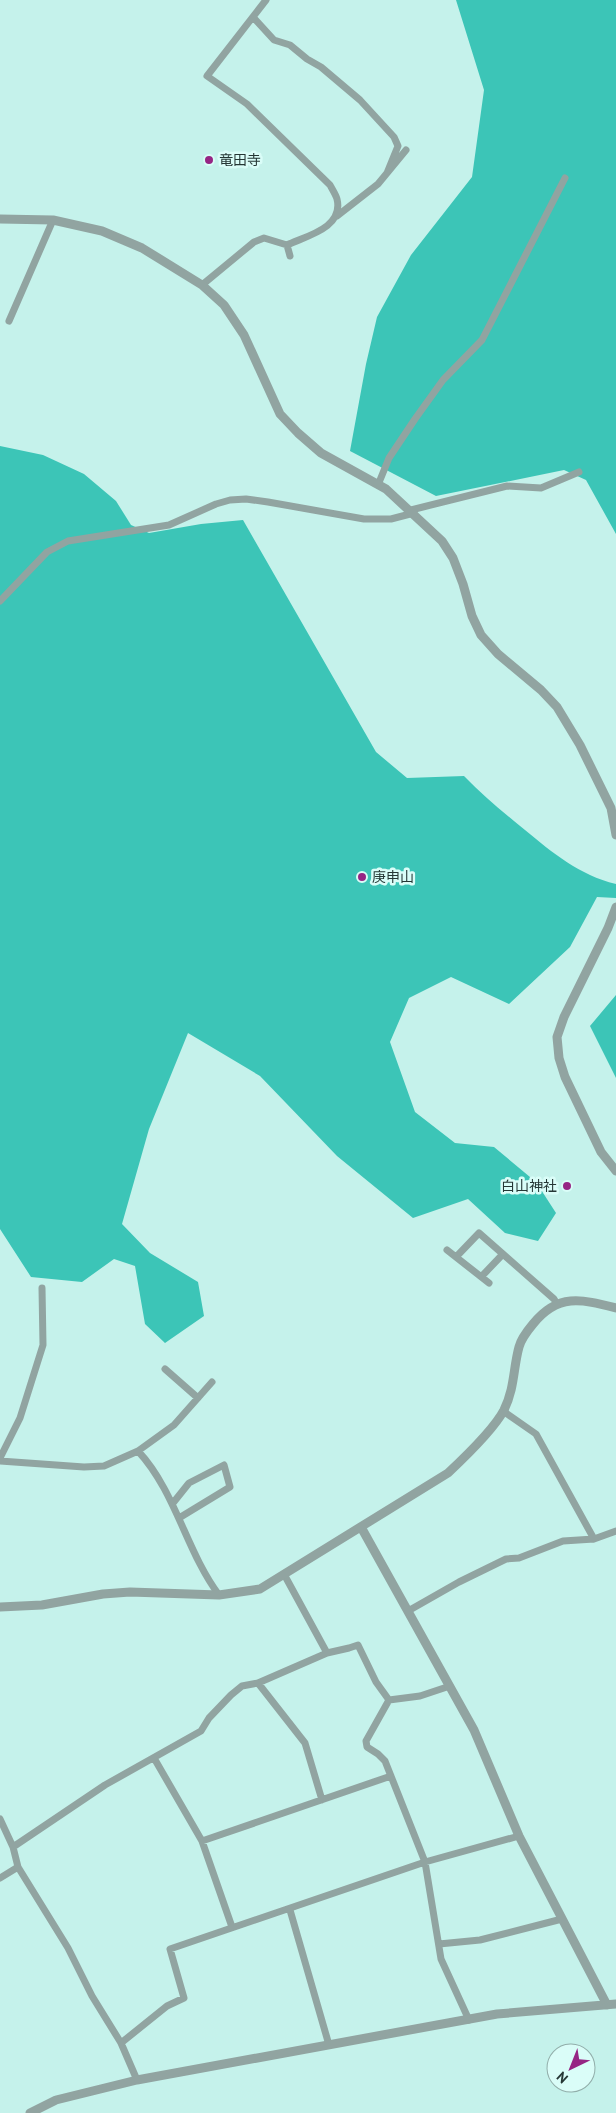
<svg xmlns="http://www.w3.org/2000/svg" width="616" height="2113" viewBox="0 0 616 2113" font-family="'PT Sans','Noto Sans JP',sans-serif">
<rect width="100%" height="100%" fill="#c5f2eb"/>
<path fill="#3cc5b7" d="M456,0H616V534L586,480L564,470L436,496L350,451L366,364L377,317L411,255L472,177L484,90Z
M0,446L43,455L84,474L116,501L131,525L149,533L201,524L243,520L376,752L407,778L464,776C483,796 503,812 525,830C553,853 579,875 616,884V898L597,897L570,947L509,1004L451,977L409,998L390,1042L415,1112L455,1143L494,1147L536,1182L556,1213L538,1241L505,1233L468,1199L413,1218L337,1156L260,1076L188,1033L149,1129L122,1224L150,1253L198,1282L204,1316L165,1343L145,1324L135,1266L114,1259L82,1282L31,1277L0,1229Z
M616,995V1078L590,1026Z"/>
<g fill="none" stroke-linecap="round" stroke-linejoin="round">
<path stroke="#91a4a1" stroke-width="7" d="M253,17L274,40L290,45L307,59L321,67L360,100L394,137L398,146L387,173
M337,216L378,184L406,150
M287,245L290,256
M202,285L254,242L264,238L287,245C306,236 344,228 337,199C336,195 332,189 330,185L247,104L207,76L266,0
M9,321L53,220
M378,485L389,458L415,419L443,380L482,340L565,178
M411,510L507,486L541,488L579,472
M0,601L47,552L68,541L169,525L216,504L230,500L246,499L268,502L364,519H391L414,513
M447,1250L489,1283
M456,1257L479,1233L554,1299L557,1304
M482,1276L503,1254
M165,1369L198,1398
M503,1411L536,1434L594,1539
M138,1451C176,1492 186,1551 219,1595
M0,1458L20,1418L43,1345L42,1288
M0,1461L84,1467L104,1466L138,1451L174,1425L212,1382
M173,1503L189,1483L224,1465L230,1487L179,1518
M285,1576L327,1653
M408,1611L459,1582L506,1559L519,1558L563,1541L594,1539L616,1531
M258,1683L305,1743L322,1800
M389,1700L366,1741L367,1747L378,1754L385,1761L425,1862L441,1959L469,2020
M389,1700L420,1696L450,1686
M154,1758L202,1841L232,1927
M0,1819L13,1847L18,1867L68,1948L92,1996L121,2043L137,2080
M202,1841L391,1776
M13,1847L105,1785L201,1731L209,1718L231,1695L242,1686L258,1683L327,1653L349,1648L358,1645L376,1682L389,1700
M0,1878L18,1867
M290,1910L329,2045
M439,1944L480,1940L562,1919
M121,2043L167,2006L184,1998L170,1949L425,1862L519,1836"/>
<path stroke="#91a4a1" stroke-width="9" d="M0,219L53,220L102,231L142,248L202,285L224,305L244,335L280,414L298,433L321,453L386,489L442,541L453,558L463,584L472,616L481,635L498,654L541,690L557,707L580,745L611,808L616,835
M616,907L608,928L564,1017L557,1037L559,1058L565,1077L601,1152L616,1171
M361,1527L474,1730L519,1836L607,2005
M0,1607L42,1605L103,1594L130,1592L219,1595L260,1589L448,1473C464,1458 494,1429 504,1410C515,1387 513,1369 519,1347C521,1339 528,1330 533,1324C558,1293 581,1299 616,1308
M30,2113L56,2100L137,2080L497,2014L616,2004"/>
</g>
<g fill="#962584" stroke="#dafdf8" stroke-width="2">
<circle cx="209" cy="160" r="5"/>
<circle cx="362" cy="877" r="5"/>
<circle cx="567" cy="1186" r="5"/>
</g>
<g text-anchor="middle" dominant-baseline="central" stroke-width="5" stroke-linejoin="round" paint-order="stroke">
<g font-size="14" fill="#253735" stroke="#dafdf8" text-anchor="start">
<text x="219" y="160">竜田寺</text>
<text x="372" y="877">庚申山</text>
<text x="557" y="1186" text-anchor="end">白山神社</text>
</g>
</g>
<g transform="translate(571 2068) rotate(223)"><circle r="24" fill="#dafdf8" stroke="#92aeaa"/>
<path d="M0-4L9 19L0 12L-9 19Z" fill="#962584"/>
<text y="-8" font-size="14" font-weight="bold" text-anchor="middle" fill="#253735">N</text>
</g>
</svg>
